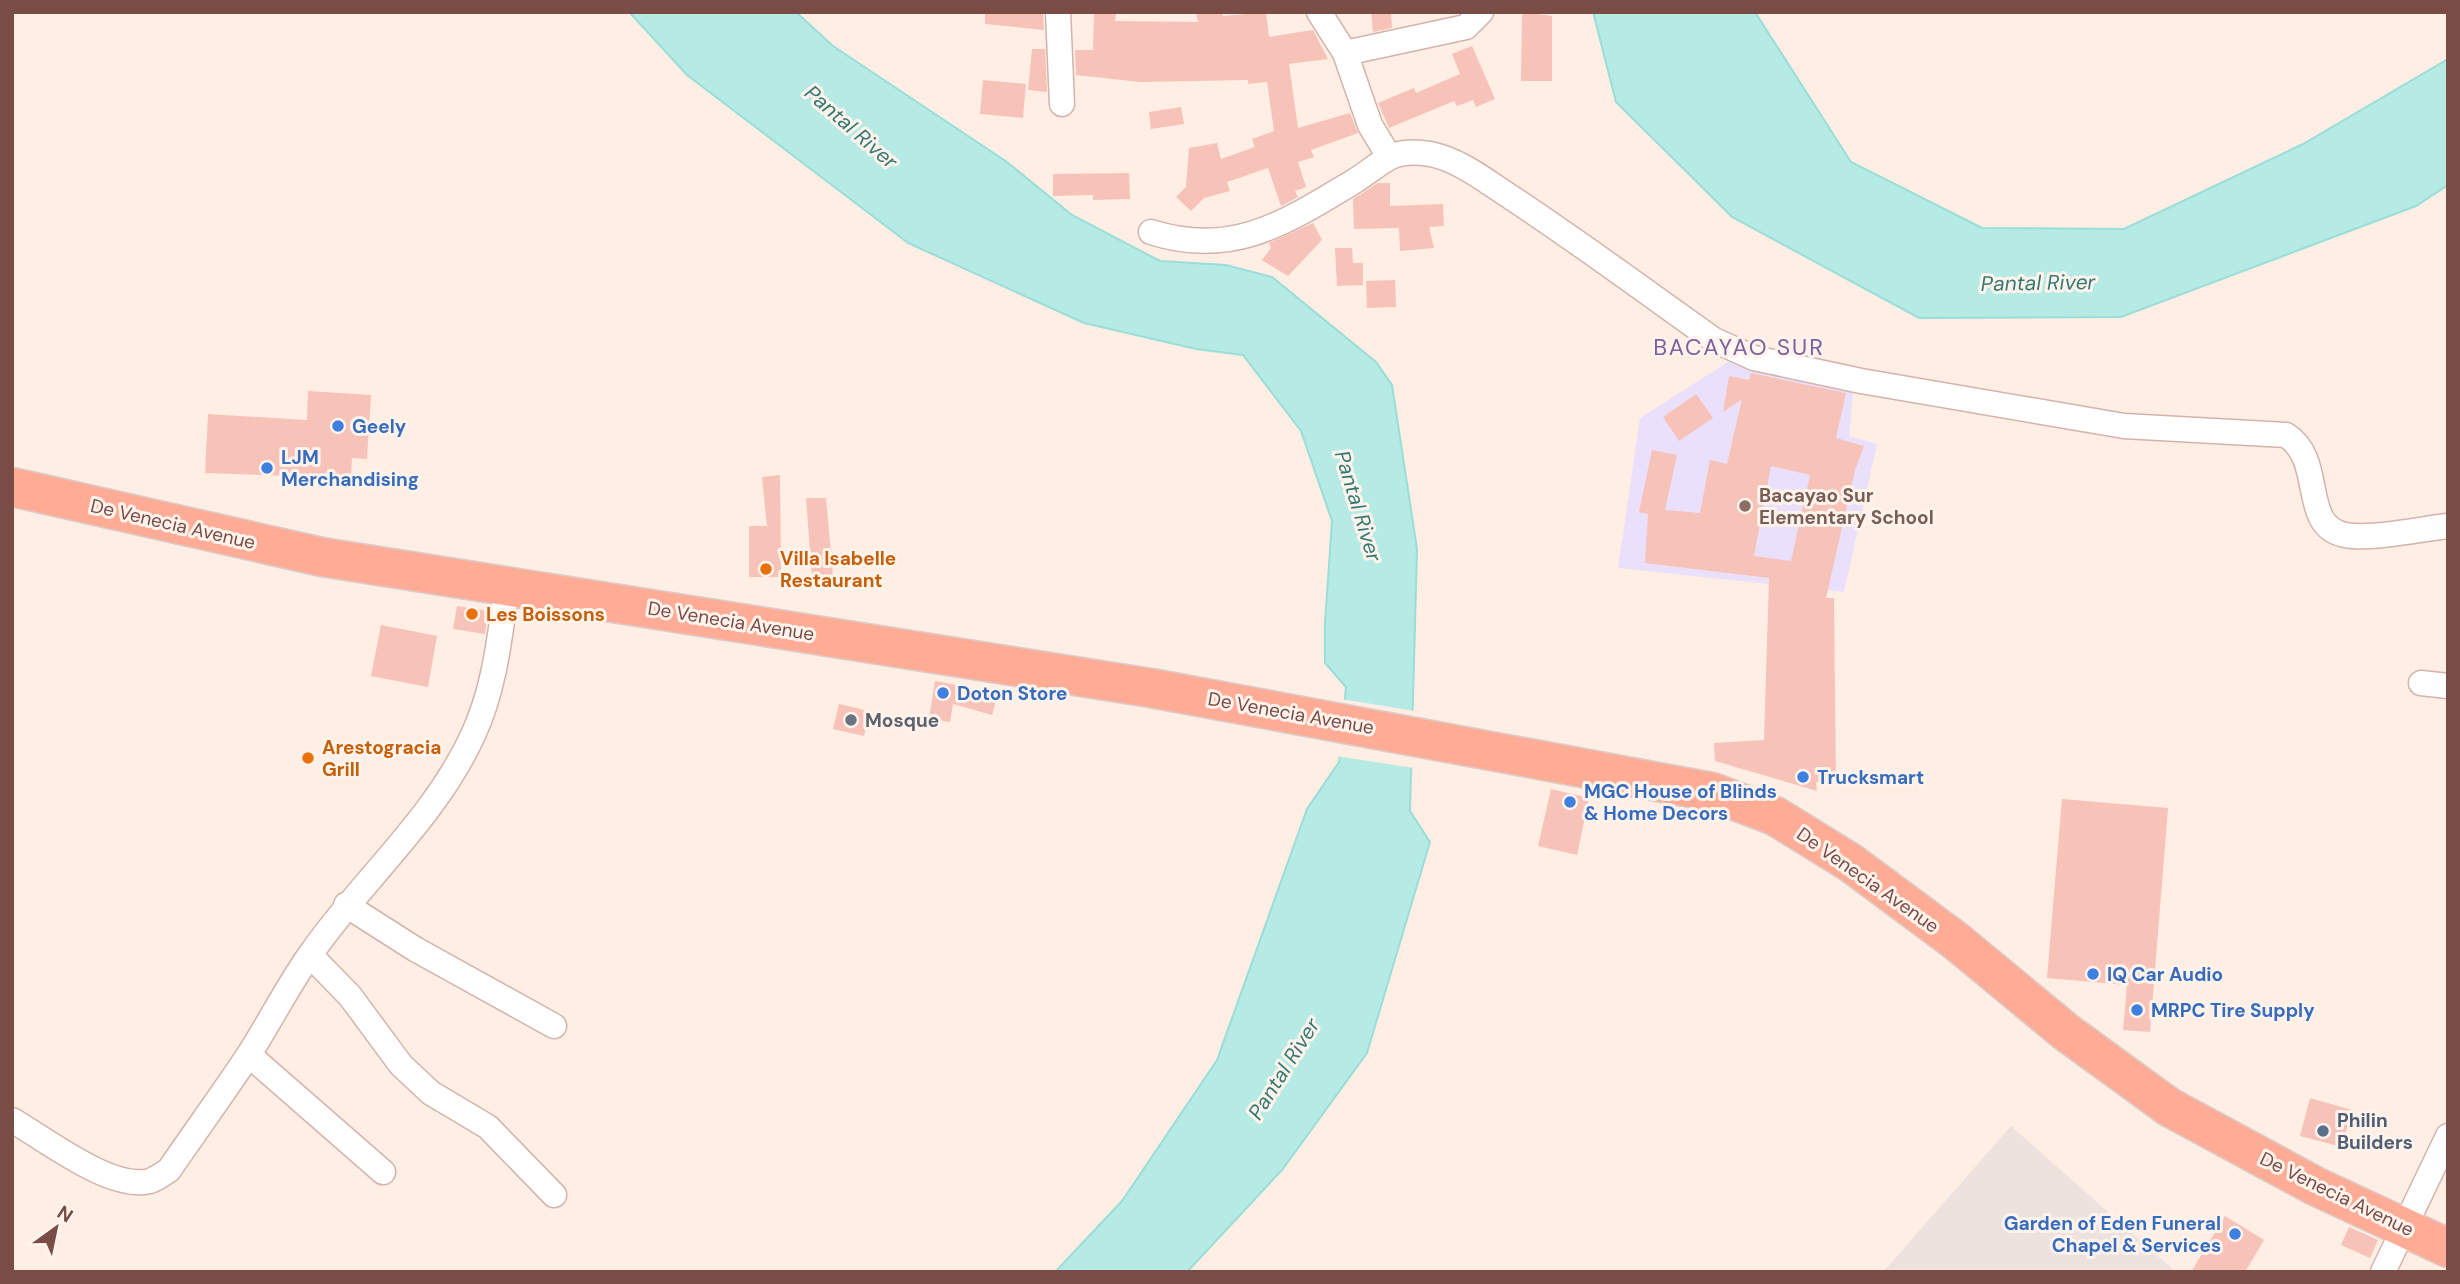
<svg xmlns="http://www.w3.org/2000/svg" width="2460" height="1284" viewBox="0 0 2460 1284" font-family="'DM Sans',sans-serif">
<rect width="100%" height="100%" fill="#feeee4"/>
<path fill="#eee2df" d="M2011,1126L2176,1272H1883Z"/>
<path fill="#ebe0fb" d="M1731,360L1854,384L1849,436L1877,444L1844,592L1618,568L1640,418Z"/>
<path fill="#b6eae5" stroke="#9bddd8" stroke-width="2" d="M629,12H796L833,46L1007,162L1072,215L1160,261L1226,265L1272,277L1376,362L1392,385L1417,549L1410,811L1430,842L1367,1053L1282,1170L1187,1272H1055L1122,1201L1217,1060L1307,809L1339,762L1346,687L1325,663V623L1332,521L1301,431L1243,355L1196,349L1084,323L908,243L687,75Z
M1593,12H1755L1851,162L1982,228L2124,229L2303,144L2448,59V185L2416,206L2121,317L1919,318L1732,217L1616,102Z"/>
<path fill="#feeee4" d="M1341,699L1415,711L1414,768L1336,756Z"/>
<path fill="#f7c2b8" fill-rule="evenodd" d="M985,12H1043L1044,30L985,24Z
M1094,12H1116L1115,21L1198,22L1196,12H1222L1223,16L1266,12L1269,37L1313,30L1328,59L1289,64L1298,128L1350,113L1358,133L1311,150L1314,157L1298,162L1306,187L1295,191L1298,197L1281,206L1268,168L1227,182L1230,191L1204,198L1191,211L1176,197L1186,187L1189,148L1217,143L1221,159L1255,147L1252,139L1274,131L1267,82L1248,84V80L1140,82L1076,75L1075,50H1093Z
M1371,12H1391L1392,28L1373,32Z
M1526,12L1552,16V81H1521L1522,15Z
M1472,46L1495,99L1476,107L1473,100L1457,106L1454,101L1389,128L1378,103L1414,88L1416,93L1460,74L1452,54Z
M1032,49H1045L1047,92L1028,90Z
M983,80L1026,84L1023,118L980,114Z
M1181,107L1184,124L1151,129L1149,112Z
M1129,173L1130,199L1093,200V195L1053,196V174Z
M1378,183H1390V206L1443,204L1444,226L1429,227L1434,248L1400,251L1399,228L1354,229L1353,199Z
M1313,223L1322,240L1288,276L1262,260L1271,248L1269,243Z
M1335,248H1352L1353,263H1363V285L1337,286Z
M1395,280L1396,307L1367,308L1366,281Z
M1751,373L1846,393L1836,438L1864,446L1855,470L1826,598H1834L1836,783L1816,782L1817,791L1715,761L1714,743L1764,740L1769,578L1645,563L1648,514L1639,512L1652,450L1677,455L1665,510L1700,513L1710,460L1727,464L1742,399L1723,412L1729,376L1749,380ZM1771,466L1810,475L1791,561L1754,556Z
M308,391L371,395L367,459L352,458L351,478L205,473L208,414L307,420Z
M1696,394L1713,418L1679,441L1663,417Z
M780,475L781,577H749V526H767L762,477Z
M806,498H826L833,576L812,577Z
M457,606L488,611L485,634L453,629Z
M381,625L437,636L428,687L371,676Z
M935,681L998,693L992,715L953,704L950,722L929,719Z
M839,704L869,711L864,736L833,729Z
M1551,789L1589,798L1577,855L1538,846Z
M2062,799L2168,808L2150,1032L2123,1030L2127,985L2047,978Z
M2310,1098L2352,1110L2342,1147L2300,1136Z
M2225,1216L2264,1240L2245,1272H2191Z
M2349,1227L2378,1240L2370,1258L2341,1245Z"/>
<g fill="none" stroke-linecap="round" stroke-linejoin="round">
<defs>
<path id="minor" d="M1058,12L1062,104
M1319,12L1345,53L1370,125L1388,155
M1345,53L1466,27L1481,12
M1151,232C1232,258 1285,223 1353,182C1383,164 1389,147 1430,154C1458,159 1486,181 1509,196C1579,242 1646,292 1714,340L1754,358L1861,381L2124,426L2286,435C2326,460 2299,526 2345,535C2369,540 2421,529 2448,526
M2421,683L2448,686
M346,905L415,949L554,1026
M310,955L350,996L401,1065L431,1093L488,1127L554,1195
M249,1055L383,1172
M12,1120C45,1139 111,1191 150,1181C156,1179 163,1174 169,1170C195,1132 222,1095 248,1056C270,1022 288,985 312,952C364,878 435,818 473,735C495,688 500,635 507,585
M2383,1272L2448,1136"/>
<path id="trunk" d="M12,487L322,557L1151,688L1712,792L1775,816L1851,863L1956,941L2066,1032L2169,1107L2315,1186L2448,1248"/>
</defs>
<use href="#minor" stroke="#d4b3ab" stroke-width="27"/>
<use href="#trunk" stroke="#dacdcb" stroke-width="41"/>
<use href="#minor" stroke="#fff" stroke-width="24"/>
<use href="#trunk" stroke="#ffac97" stroke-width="38"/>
</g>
<g fill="#3f7fe0" stroke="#fff3ec" stroke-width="2.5">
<circle cx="338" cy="426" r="7"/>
<circle cx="267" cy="468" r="7"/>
<circle cx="943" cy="693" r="7"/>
<circle cx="1803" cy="777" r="7"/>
<circle cx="1570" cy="802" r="7"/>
<circle cx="2093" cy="974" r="7"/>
<circle cx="2137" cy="1010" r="7"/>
<circle cx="2235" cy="1234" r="7"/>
</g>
<circle fill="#8d6e63" stroke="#fff3ec" stroke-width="2.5" cx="1745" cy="506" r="7"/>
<g fill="#e8710a" stroke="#fff3ec" stroke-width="2.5">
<circle cx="766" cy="569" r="7"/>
<circle cx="472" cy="614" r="7"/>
<circle cx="308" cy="758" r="7"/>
</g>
<circle fill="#6b7280" stroke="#fff3ec" stroke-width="2.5" cx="851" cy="720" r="7"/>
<circle fill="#5c6f8a" stroke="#fff3ec" stroke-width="2.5" cx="2323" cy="1131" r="7"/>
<g text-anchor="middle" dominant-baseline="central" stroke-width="6" stroke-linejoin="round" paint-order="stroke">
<g font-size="19" font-weight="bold" fill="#366cbe" stroke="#fff3ec" text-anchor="start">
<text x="352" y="426">Geely</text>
<text x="281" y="457">LJM<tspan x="281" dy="22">Merchandising</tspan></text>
<text x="957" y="693">Doton Store</text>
<text x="1817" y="777">Trucksmart</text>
<text x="1584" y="791">MGC House of Blinds<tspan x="1584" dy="22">&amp; Home Decors</tspan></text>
<text x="2107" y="974">IQ Car Audio</text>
<text x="2151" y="1010">MRPC Tire Supply</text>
<text x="2221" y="1223" text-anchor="end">Garden of Eden Funeral<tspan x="2221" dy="22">Chapel &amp; Services</tspan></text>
</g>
<g font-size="19" font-weight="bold" fill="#785e54" stroke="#fff3ec" text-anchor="start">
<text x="1759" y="495">Bacayao Sur<tspan x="1759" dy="22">Elementary School</tspan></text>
</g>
<g font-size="19" fill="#7a4c46" stroke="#fff3ec">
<text transform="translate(173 524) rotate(13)">De Venecia Avenue</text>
<text transform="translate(731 621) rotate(9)">De Venecia Avenue</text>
<text transform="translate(1291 713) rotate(10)">De Venecia Avenue</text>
<text transform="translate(1868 880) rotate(35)">De Venecia Avenue</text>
<text transform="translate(2337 1194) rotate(26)">De Venecia Avenue</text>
</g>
<g font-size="19" font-weight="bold" fill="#c56008" stroke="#fff3ec" text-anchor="start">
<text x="780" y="558">Villa Isabelle<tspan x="780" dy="22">Restaurant</tspan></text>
<text x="486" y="614">Les Boissons</text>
<text x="322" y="747">Arestogracia<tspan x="322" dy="22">Grill</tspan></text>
</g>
<g font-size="19" font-weight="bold" fill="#5b616d" stroke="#fff3ec" text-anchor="start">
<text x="865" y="720">Mosque</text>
</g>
<g font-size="19" font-weight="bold" fill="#4e5e75" stroke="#fff3ec" text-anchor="start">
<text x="2337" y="1120">Philin<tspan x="2337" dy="22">Builders</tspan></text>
</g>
<g font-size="21" font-style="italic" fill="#357974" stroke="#fff3ec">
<text transform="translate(851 127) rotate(41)">Pantal River</text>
<text transform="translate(2038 283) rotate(-1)">Pantal River</text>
<text transform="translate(1358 506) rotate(73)">Pantal River</text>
<text transform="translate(1284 1069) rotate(-58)">Pantal River</text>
</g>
<g font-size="23" letter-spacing="2" fill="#7b619e" stroke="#fff3ec">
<text x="1739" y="347">BACAYAO SUR</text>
</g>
</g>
<rect width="2460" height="1284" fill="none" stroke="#7a4c46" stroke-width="28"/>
<g transform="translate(56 1228) rotate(33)" stroke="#fff3ec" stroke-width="5" paint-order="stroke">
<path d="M0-5L12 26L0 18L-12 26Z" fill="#7a4c46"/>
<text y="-10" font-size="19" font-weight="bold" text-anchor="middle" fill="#7a4c46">N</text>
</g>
</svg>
